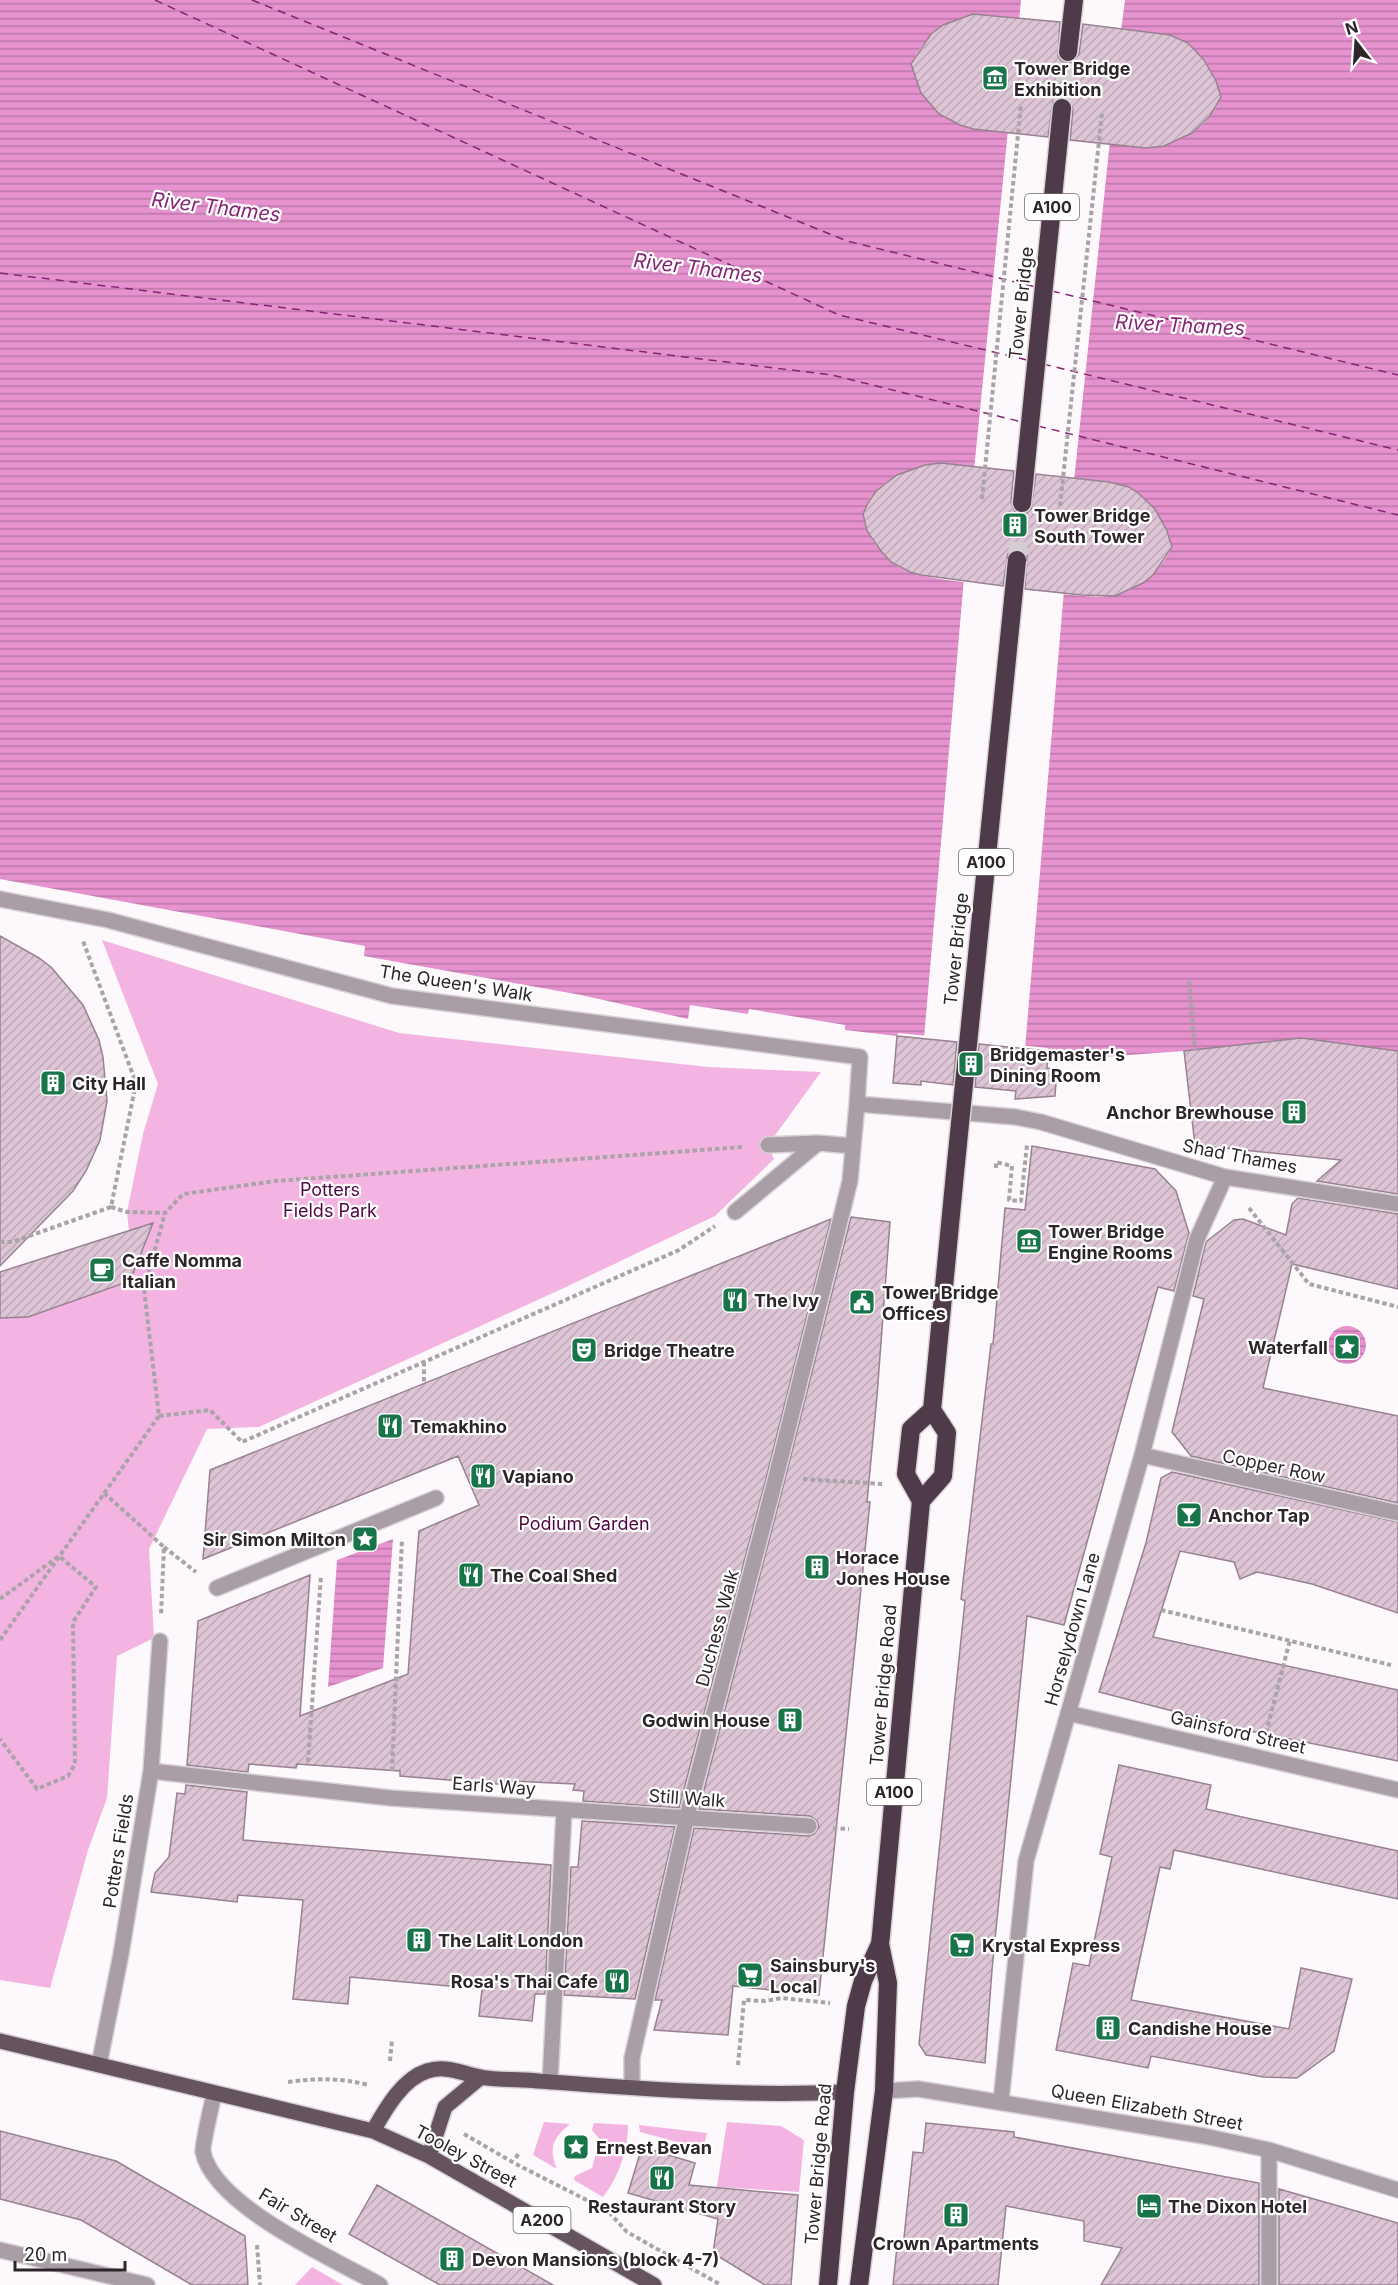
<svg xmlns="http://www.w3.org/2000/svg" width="1398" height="2285" viewBox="0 0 1398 2285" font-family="Inter,sans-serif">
<defs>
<pattern id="water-rules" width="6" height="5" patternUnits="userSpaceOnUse" patternTransform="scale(1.5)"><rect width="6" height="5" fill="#e592ce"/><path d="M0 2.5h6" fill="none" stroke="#ba77a7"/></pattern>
<pattern id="building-hatch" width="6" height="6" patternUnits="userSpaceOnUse" patternTransform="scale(1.5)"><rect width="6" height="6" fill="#ddc5d5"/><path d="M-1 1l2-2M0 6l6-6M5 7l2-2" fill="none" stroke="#bea9b7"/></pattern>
</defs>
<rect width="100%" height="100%" fill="#fdf8fc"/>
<path fill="#f3b4e1" d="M102,940L399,1033L708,1067L821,1072L768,1145L774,1159L715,1216L566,1287L259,1427L207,1429L149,1549L154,1638L117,1656L107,1798L88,1850L50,1988L0,1980V1318L28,1317L130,1281L153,1224L129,1231L127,1212L143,1134L158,1084Z
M544,2122L570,2124C553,2138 548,2148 557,2169L533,2155Z
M727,2122L781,2126L804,2140L799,2192L717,2187Z
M594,2123L628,2125C628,2150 618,2178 603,2197L574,2180L575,2176L592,2168L600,2140L592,2130Z
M639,2125L707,2133L703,2149L640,2132Z
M312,2267L343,2285H295Z"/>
<path fill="url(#water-rules)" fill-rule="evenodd" d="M0,0H1398V1051L1301,1038L1184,1051L1047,1061L1048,1048L898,1033L897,1036L845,1030V1025L749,1009L748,1014L690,1005L688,1019L581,995L364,956L365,946L0,879ZM973,14L1170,35C1199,47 1212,66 1221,97C1208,130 1179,144 1146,148L973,129C936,117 922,100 911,64C927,34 941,23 973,14ZM941,463L1109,482C1146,489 1161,513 1172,547C1161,570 1141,589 1115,595C1090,601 1033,589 1006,586C978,583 948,582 920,575C913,573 905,571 899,567C889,562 883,553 876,545C839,498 900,467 941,463Z
M1328 1345a19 19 0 1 1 38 0a19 19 0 1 1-38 0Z
M393,1539L383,1668L328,1687L337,1560Z"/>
<path fill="#fdf8fc" d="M1021,0H1125L1121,31L1019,21Z
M1008,130L1110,141L1074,481L974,470Z
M964,578L1064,590L1025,1049L924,1038Z"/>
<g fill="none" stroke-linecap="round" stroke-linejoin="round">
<path stroke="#852572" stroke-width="1.5" stroke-dasharray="8 6" stroke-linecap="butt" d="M155,0L839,315L1027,360
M252,0L847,241L1036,287
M0,273L832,375L1022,422
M1052,291L1398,375
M1043,364L1398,450
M1038,426L1398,515"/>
</g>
<path fill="url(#building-hatch)" stroke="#988291" stroke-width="1.5" d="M973,14L1060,22L1058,56L1061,61L1067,63L1073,62L1079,54L1083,24L1170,35L1188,43L1204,60L1216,81L1221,97L1210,116L1192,133L1164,146L1146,148L1070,140L1073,109L1069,99L1064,97L1058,98L1053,102L1048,137L973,129L960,125L939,114L921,93L911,64L931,34L943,25Z
M941,463L1014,471L1011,502L1015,512L1020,514L1027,513L1031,509L1036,474L1109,482L1129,487L1138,493L1155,509L1167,531L1172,547L1153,575L1143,583L1115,596L1082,595L1025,589L1027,556L1019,549L1013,550L1008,554L1003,586L921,575L910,572L891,562L881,551L867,531L863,514L868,503L876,491L897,475L925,465Z
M0,936L39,958L51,967L83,1005L99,1040L103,1057L107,1101L100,1140L86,1171L73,1191L0,1266Z
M897,1036L957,1042L953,1085L921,1081V1085L893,1083Z
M1301,1038L1398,1051V1194L1317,1181L1341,1160L1195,1145L1184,1051Z
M979,1044L1048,1051L1047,1068L1057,1069L1055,1096L1015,1099L1016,1091L975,1087Z
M1032,1146L1155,1169L1176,1191L1189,1233L1174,1291L1158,1287L1064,1625L1027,1616L992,1970L985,2063L926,2055L919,2044L965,1601L961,1599L991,1344H993L1005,1208L1025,1210Z
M1298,1198L1398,1214V1289L1292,1264L1263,1388L1398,1416V1503L1191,1456L1172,1432L1204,1299L1193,1296L1206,1242L1234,1220L1243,1219L1286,1235L1292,1204Z
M851,1217L890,1222L877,1396L867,1502H870L819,1995L733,1986L728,2035L654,2030L662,2000H655L694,1828L808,1836L814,1834L819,1827L817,1821L810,1816L699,1809L785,1479Z
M831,1219L767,1475L679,1808L583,1801L584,1791L573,1790L575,1784L510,1781L509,1785L400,1776V1771L297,1764L296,1768L249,1764L248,1772L187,1765L198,1621L310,1575L300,1716L408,1674L419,1531L479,1505L458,1456L203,1559L210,1470Z
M153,1223L130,1281L28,1317L0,1318V1272Z
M1172,1472L1398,1522V1613L1312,1584L1257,1572L1240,1579L1234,1562L1180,1551L1153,1637L1398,1690V1761L1250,1731L1099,1692L1146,1543L1161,1478Z
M1119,1765L1211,1785L1206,1809L1398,1851V1899L1174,1850L1170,1869L1160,1867L1131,2000L1289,2029L1301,1968L1352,1979L1334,2051L1297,2078L1263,2077L1151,2056L1148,2068L1056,2050L1073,1963L1089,1966L1112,1857L1100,1854Z
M186,1785L247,1792L243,1840L551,1865L545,1994H535L532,2021L479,2016L482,1989L350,1977L348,2004L293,1999L303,1900L238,1895L237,1902L151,1892L155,1873L169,1857L177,1793L185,1794Z
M582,1821L675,1827L635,1999L564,1995L571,1867H578Z
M926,2123L1014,2132V2137L1259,2183V2285H1101L1122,2248L1084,2241V2221L1006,2206L998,2285H893L897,2246L903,2247L913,2152L923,2153Z
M0,2131L116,2161L245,2236L248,2285H192L81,2220L0,2199Z
M642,2147L695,2163L689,2185L798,2195L791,2285H765L713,2253L718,2219L628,2193Z
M377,2185L553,2285H440L349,2234Z
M1279,2189L1398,2223V2285H1279Z"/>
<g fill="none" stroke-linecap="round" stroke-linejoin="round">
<path stroke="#d4ced2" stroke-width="18" stroke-dasharray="18 9" stroke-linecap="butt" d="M1062,108L1068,52
M1017,560L1022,503"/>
<defs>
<path id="minor" d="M0,899L108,920L392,996L860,1057L857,1104L1016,1117L1041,1122L1225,1177L1398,1204
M768,1145L818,1143L853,1146
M735,1212L818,1143
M1142,1455L1398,1513
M217,1588L436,1498
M1068,1713L1398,1790
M151,1771L391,1798L809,1826
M99,2065L121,1954L151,1771L160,1641
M550,2082L564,1811
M632,2086V2058L687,1816L776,1477L850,1181L857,1104
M884,2091L918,2089L937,2092L1204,2136L1269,2150L1398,2190
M214,2094C212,2104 202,2145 203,2152C214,2206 334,2259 380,2285
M1001,2101L1026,1861L1142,1455L1197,1239L1225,1177
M0,2250L147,2285
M1269,2285V2150"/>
<path id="major" d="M0,2041L373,2131L429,2156L654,2285
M373,2131C385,2110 402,2079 427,2071C446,2065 461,2073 480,2077C494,2080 510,2079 525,2080C631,2088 739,2097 845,2092
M429,2156L445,2107L481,2077"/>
<path id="highway" d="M1068,52L1074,0
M1022,503L1062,108
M921,1501L943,1476L947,1433L932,1410L956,1163
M828,2285L845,2092L856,2006L863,1981L880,1944
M859,2285L884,2091L888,1983L880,1944L881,1935L921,1501L906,1474L911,1429L932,1410"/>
</defs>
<use href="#minor" stroke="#d8d2d6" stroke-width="18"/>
<use href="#major" stroke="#d8d2d6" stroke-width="18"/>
<use href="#highway" stroke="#d8d2d6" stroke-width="21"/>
<path stroke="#aaa3a8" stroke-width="4" stroke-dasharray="4.5 3" stroke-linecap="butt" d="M982,499L1021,104
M1060,506L1102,113
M1189,981L1195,1050
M996,1168V1162L1012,1166L1009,1200L1021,1201L1027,1145
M111,1207L127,1212L165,1213L183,1194L276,1181L743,1147
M1249,1208L1309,1284L1398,1307
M0,1242H12L111,1207L136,1083L83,941
M424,1362V1384
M159,1416L210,1410L242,1442L679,1250L715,1226
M803,1479L882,1484
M104,1493L164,1547L161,1615
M164,1547L196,1572
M0,1599L59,1556L96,1587L73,1622L75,1764L68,1776L37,1789L0,1739
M1161,1610L1391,1665
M0,1640L159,1416L144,1289L165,1213
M1266,1733L1290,1640
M308,1762L321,1575
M392,1771L402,1539
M833,1828L849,1829
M390,2061L392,2040
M738,2065L744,2000L765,2001L782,1998L830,2003
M288,2082C317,2078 340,2078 369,2085
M464,2134L514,2163L608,2211L627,2232L721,2285
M516,2158L518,2154
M257,2245L260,2285"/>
<use href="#minor" stroke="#a99ea5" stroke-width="15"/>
<use href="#major" stroke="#655460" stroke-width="15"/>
<use href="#highway" stroke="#4e3a48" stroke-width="18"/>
<defs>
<path id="highway-bridge" d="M956,1163L1017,560"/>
</defs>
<use href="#highway-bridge" stroke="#d8d2d6" stroke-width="21" stroke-linecap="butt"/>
<use href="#highway-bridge" stroke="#4e3a48" stroke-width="18"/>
</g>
<defs>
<symbol id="museum-square" viewBox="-11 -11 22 22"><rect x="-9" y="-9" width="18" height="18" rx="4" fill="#187449" stroke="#fff"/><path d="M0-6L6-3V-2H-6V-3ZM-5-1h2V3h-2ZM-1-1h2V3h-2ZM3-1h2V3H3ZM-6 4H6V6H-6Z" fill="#fff"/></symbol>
<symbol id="building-square" viewBox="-11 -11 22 22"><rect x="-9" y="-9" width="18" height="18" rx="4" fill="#187449" stroke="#fff"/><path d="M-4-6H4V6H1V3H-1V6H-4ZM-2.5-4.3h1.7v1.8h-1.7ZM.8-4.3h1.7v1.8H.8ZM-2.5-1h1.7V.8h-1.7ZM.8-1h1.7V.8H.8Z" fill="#fff"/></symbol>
<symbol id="cafe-square" viewBox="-11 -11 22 22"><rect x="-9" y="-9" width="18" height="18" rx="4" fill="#187449" stroke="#fff"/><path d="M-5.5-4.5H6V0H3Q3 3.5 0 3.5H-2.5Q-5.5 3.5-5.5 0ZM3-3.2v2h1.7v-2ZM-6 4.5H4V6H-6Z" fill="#fff"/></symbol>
<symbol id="restaurant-square" viewBox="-11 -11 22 22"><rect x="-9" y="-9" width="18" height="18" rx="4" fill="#187449" stroke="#fff"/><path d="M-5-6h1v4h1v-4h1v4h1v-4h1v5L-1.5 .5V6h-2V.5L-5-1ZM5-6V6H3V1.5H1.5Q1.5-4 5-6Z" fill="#fff"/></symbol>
<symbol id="civic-square" viewBox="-11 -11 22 22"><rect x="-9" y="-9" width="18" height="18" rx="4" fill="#187449" stroke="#fff"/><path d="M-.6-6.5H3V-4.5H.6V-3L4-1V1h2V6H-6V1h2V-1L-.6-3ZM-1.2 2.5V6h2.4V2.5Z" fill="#fff"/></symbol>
<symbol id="sight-square" viewBox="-11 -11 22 22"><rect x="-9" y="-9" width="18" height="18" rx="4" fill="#187449" stroke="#fff"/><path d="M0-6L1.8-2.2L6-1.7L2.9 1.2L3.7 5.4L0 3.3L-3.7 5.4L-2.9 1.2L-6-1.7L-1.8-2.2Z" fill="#fff"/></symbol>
<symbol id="theatre-square" viewBox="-11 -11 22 22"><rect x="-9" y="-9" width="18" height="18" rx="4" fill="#187449" stroke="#fff"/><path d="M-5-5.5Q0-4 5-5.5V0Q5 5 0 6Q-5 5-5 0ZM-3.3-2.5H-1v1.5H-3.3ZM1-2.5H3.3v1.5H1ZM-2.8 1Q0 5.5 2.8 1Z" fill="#fff"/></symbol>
<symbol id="bar-square" viewBox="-11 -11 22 22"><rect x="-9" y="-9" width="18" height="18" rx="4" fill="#187449" stroke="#fff"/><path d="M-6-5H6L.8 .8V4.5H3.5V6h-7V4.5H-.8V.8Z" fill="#fff"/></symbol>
<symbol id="supermarket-square" viewBox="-11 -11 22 22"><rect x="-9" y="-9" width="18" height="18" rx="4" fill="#187449" stroke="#fff"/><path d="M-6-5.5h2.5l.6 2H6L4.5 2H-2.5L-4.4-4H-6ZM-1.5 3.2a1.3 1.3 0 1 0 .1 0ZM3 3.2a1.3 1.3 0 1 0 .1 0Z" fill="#fff"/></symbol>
<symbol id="hotel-square" viewBox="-11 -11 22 22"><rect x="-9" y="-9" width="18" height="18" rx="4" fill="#187449" stroke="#fff"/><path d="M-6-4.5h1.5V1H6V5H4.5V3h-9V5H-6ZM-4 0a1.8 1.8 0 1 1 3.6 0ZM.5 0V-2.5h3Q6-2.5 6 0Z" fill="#fff"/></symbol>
</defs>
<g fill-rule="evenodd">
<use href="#museum-square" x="980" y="63" width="30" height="30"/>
<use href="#building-square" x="1000" y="510" width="30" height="30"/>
<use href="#building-square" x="956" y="1049" width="30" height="30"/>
<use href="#building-square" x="38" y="1068" width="30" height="30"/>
<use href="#building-square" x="1279" y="1097" width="30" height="30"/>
<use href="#museum-square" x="1014" y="1226" width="30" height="30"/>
<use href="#cafe-square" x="87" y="1255" width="30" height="30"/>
<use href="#restaurant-square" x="720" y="1285" width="30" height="30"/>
<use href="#civic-square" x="847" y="1287" width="30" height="30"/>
<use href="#sight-square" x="1332" y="1332" width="30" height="30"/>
<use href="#theatre-square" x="569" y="1335" width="30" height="30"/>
<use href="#restaurant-square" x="375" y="1411" width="30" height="30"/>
<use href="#restaurant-square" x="468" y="1461" width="30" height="30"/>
<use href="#bar-square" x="1174" y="1500" width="30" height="30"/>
<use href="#sight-square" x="350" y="1524" width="30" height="30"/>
<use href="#building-square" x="802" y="1552" width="30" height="30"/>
<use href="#restaurant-square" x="456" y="1560" width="30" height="30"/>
<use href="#building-square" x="775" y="1705" width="30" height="30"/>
<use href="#building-square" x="404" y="1925" width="30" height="30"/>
<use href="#supermarket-square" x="947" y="1930" width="30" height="30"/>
<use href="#supermarket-square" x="735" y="1960" width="30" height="30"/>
<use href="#restaurant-square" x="602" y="1966" width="30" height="30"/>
<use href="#building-square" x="1093" y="2013" width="30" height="30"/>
<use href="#sight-square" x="561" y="2132" width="30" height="30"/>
<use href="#restaurant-square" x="647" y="2163" width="30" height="30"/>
<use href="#hotel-square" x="1134" y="2191" width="30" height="30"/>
<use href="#building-square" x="941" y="2200" width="30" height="30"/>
<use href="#building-square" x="437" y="2244" width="30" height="30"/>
</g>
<g text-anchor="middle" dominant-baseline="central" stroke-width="4.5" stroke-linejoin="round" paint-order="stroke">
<g fill="#fff" stroke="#6d666b" stroke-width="1.5">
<rect x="1025" y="194" width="54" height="26" rx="4.5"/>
<rect x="959" y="849" width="54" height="26" rx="4.5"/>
<rect x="867" y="1779" width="54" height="26" rx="4.5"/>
<rect x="513.5" y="2207" width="57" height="26" rx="4.5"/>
</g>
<g font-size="16" font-weight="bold" fill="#2e252b">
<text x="1052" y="207">A100</text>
<text x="986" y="862">A100</text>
<text x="894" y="1792">A100</text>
<text x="542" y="2220">A200</text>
</g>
<g font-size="18" font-weight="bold" fill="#2e252b" stroke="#fff" text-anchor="start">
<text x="1014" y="68">Tower Bridge<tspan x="1014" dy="21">Exhibition</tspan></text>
<text x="1034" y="515">Tower Bridge<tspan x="1034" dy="21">South Tower</tspan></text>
<text x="990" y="1054">Bridgemaster's<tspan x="990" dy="21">Dining Room</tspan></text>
<text x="72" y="1083">City Hall</text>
<text x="1274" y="1112" text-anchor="end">Anchor Brewhouse</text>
<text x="1048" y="1231">Tower Bridge<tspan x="1048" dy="21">Engine Rooms</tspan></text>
<text x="122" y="1260">Caffe Nomma<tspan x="122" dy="21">Italian</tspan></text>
<text x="882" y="1292">Tower Bridge<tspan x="882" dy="21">Offices</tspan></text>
<text x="754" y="1300">The Ivy</text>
<text x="1328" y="1347" text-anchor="end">Waterfall</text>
<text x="604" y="1350">Bridge Theatre</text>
<text x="410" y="1426">Temakhino</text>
<text x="502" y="1476">Vapiano</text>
<text x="1208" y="1515">Anchor Tap</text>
<text x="346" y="1539" text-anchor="end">Sir Simon Milton</text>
<text x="836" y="1557">Horace<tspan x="836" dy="21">Jones House</tspan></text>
<text x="490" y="1575">The Coal Shed</text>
<text x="770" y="1720" text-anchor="end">Godwin House</text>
<text x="438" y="1940">The Lalit London</text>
<text x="982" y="1945">Krystal Express</text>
<text x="770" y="1965">Sainsbury's<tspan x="770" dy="21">Local</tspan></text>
<text x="598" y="1981" text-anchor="end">Rosa's Thai Cafe</text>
<text x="1128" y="2028">Candishe House</text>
<text x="596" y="2147">Ernest Bevan</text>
<text x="662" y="2206" text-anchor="middle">Restaurant Story</text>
<text x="1168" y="2206">The Dixon Hotel</text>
<text x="956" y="2243" text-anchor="middle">Crown Apartments</text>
<text x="472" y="2259">Devon Mansions (block 4-7)</text>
</g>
<g font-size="18" fill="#2e252b" stroke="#fff">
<text transform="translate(1021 303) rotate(-84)">Tower Bridge</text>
<text transform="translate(956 949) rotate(-84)">Tower Bridge</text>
<text transform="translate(456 983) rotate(9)">The Queen's Walk</text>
<text transform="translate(1240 1156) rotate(11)">Shad Thames</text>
<text transform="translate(1274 1466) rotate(12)">Copper Row</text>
<text transform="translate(717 1628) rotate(-75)">Duchess Walk</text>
<text transform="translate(1072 1629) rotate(-74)">Horselydown Lane</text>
<text transform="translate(883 1685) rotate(-85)">Tower Bridge Road</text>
<text transform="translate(1238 1732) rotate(13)">Gainsford Street</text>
<text transform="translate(494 1786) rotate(4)">Earls Way</text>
<text transform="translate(687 1798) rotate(4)">Still Walk</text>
<text transform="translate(118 1851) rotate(-81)">Potters Fields</text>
<text transform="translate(1147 2107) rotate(10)">Queen Elizabeth Street</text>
<text transform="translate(466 2156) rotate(28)">Tooley Street</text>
<text transform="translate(818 2164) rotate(-85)">Tower Bridge Road</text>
<text transform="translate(298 2215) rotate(31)">Fair Street</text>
</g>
<g font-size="18" fill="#510543" stroke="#fff">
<text x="330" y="1189">Potters<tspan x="330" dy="21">Fields Park</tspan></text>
<text x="584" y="1523">Podium Garden</text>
</g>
<g font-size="20" font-style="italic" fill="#852572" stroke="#fff">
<text transform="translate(216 207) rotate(7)">River Thames</text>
<text transform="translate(698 268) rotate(7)">River Thames</text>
<text transform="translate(1180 325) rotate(3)">River Thames</text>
</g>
</g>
<g transform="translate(1356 42) rotate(343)" stroke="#ffffff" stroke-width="4.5" paint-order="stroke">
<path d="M0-4.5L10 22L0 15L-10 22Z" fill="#2e252b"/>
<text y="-9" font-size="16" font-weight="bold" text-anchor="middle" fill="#2e252b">N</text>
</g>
<path d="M15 2261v9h110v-9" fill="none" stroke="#2e252b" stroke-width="3"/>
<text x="24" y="2261" font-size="18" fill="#2e252b" stroke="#ffffff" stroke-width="4.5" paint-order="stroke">20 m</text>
</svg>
